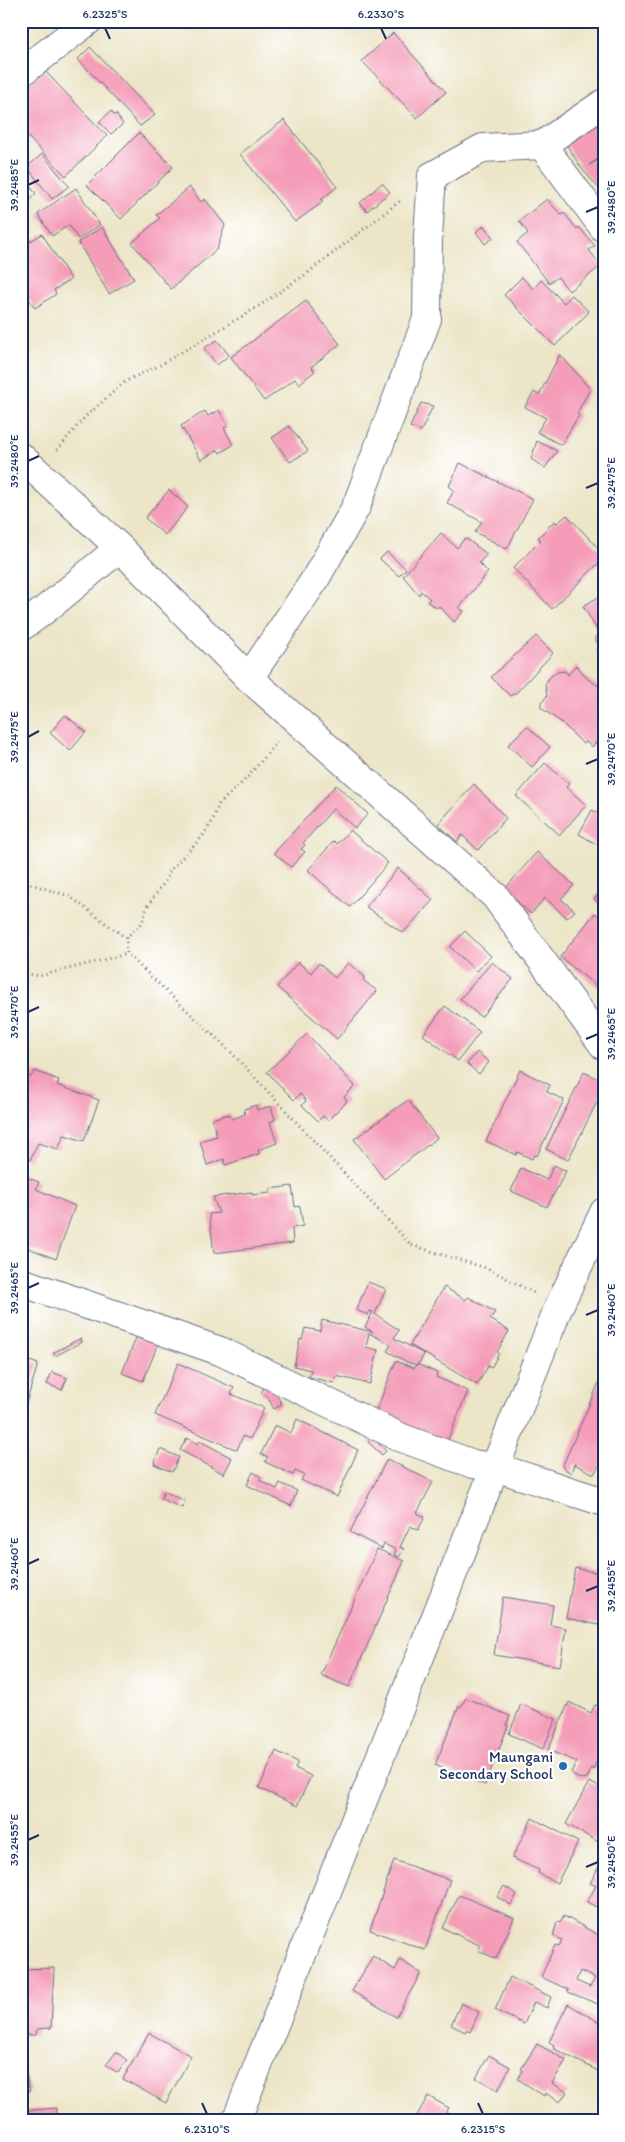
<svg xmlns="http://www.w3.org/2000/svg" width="625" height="2142" viewBox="0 0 625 2142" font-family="Itim,sans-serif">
<rect width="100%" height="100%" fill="#fff"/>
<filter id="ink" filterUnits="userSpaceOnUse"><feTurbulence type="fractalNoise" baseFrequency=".02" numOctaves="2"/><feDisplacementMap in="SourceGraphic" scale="10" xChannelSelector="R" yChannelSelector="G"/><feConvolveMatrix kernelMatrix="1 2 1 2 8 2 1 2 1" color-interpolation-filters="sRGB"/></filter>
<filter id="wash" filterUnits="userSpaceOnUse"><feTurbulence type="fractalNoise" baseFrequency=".0096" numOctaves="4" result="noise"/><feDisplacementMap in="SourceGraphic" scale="20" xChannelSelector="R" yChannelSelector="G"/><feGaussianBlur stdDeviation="1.12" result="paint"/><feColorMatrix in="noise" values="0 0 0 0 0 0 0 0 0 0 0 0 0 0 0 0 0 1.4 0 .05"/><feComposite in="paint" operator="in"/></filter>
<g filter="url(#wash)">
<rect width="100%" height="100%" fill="#ece5c7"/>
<g id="blocks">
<path fill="#f49cb8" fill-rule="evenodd" d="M393,33L446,92L417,118L362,61Z
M90,47L155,115L140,126L78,59Z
M44,70L107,136L66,176L21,130V93Z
M111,111L114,115L116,114L123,124L111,134L99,122Z
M604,112V155L589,165L598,160L604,166V194L583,170L564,141Z
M284,120L337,187L321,200L323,202L295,222L240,154Z
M139,133L173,167L121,219L87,185Z
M21,149L29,160L21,166Z
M42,154L69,186L52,199L27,167Z
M21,173L36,194L21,206Z
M382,183L390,192L367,211L360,203Z
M190,187L201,202L205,199L225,225L217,249L171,289L132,243L160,218L156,215Z
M76,188L100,225L78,239L69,225L52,236L38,214Z
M547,199L561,215L564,213L577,229L579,227L595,246L589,250L601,266L569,291L558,277L549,283L517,242L528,233L519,221Z
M484,226L493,238L485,244L476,232Z
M102,227L134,279L109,294L78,242Z
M42,234L71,279L54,290L56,294L35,308L21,288V247Z
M522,277L533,289L541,280L564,303L572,295L589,312L555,346L504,295Z
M306,301L340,344L311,367L315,371L299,384L295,379L264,401L231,357Z
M217,340L229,355L217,365L204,348Z
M560,354L590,389L577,413L579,415L561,445L537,432L546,418L525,407L534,392L539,395Z
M421,403L433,406L421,431L410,427Z
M219,410L228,426L224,428L233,445L220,453L218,450L201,460L181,426L205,411L208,416Z
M289,426L308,451L290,462L272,438Z
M537,441L557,451L545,468L531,459Z
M460,463L533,499L507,549L475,532L482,522L447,503L454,490L449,486Z
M169,490L188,507L165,535L145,518Z
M567,515L604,554V558L552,609L513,568L541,540L538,538L554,521L557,523Z
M441,533L457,548L464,539L468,540L487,554L479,563L488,572L459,608L464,611L454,622L439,606L437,608L427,602L430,599L421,591L419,595L403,576Z
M387,552L406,569L399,576L380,559Z
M604,594V664L596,650L600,647L594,638L600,635L583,606Z
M536,636L553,653L516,693L510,696L491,677Z
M576,665L589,680L604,689L602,745L596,742L592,747L586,742L583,744L561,722L541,708V703L547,696L545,684L550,677L557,672L565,671L568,675Z
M65,715L86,732L70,751L50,733Z
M527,726L550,747L532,767L508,745Z
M545,763L569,784L566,787L586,805L560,835L516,796Z
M474,784L506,818L478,850L462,835L457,842L438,824Z
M336,785L368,814L355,828L333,809L303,843L305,845L301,849L305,852L291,867L274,853Z
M592,810L604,816V834L598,845L579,834Z
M350,830L388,863L350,907L308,870L334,841L337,844Z
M537,852L574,885L561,899L575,911L567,918L545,898L531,914L504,890Z
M398,868L433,900L403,933L366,907Z
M604,887V908L594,899Z
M595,913L604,920V985L600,989L560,957Z
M465,931L491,956L476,971L450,947Z
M298,962L311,973L319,963L335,978L348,963L365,977L363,980L377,991L337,1039L277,987Z
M492,962L513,979L481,1017L460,999Z
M445,1006L480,1032L458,1061L423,1035Z
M307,1034L355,1086L344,1097L347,1101L328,1120L323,1116L318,1121L302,1105L306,1101L300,1094L294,1100L267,1072Z
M477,1052L489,1062L479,1074L467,1064Z
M520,1070L550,1085L547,1092L564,1100L537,1156L534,1155L532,1159L517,1152L516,1155L486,1141Z
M35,1071L59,1080L57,1085L99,1100L84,1141L64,1135L58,1149L38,1143L30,1160L21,1157V1074L31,1077Z
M584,1072L604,1082V1092H602L568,1160L546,1149Z
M408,1100L437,1138L384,1179L354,1139Z
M256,1105L257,1110L271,1106L275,1120L270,1122L277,1143L258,1150L259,1154L225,1165L224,1159L207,1165L200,1141L217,1136L212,1119L229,1114L232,1119L245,1114L244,1109Z
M554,1165L566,1171L547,1207L511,1191L521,1168L547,1180Z
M21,1175L39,1182L36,1189L75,1206L56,1259L21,1245Z
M292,1186L295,1207L300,1206L303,1226L292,1228L293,1243L214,1253L209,1214L219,1213L213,1197L252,1192V1195L270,1193V1189Z
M368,1282L386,1289L375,1314L399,1330L394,1338L424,1354L420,1362L416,1365L407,1362L387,1351L391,1345L369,1333L366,1347L378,1350L370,1384L336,1376L334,1383L309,1377L311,1370L294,1366L300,1339L302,1340L305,1328L320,1331L322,1320L373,1332L365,1327L373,1312L370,1311L368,1315L356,1310Z
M444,1287L466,1300L468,1297L495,1312L490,1319L509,1331L497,1352L499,1353L491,1368L488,1366L477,1385L410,1345Z
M138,1333L159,1342L143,1381L122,1373Z
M81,1338L82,1342L55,1356L53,1353Z
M21,1358L38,1364L22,1417H21Z
M396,1361L415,1368L417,1364L437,1373L436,1377L468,1391L446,1444L374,1416Z
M178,1363L234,1388L231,1394L264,1408L250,1439L243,1436L237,1450L155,1415Z
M604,1371V1458L594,1474L574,1464L571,1473L562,1467Z
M52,1372L67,1378L62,1390L47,1384Z
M265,1385L273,1389L282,1404L274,1409L267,1396L261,1393Z
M297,1419L358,1450L337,1497L301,1480L304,1475L295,1471L293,1475L265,1462L268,1457L261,1454L275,1425L291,1433Z
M372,1437L386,1451L382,1455L368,1442Z
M187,1438L198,1444L200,1441L232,1458L224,1474L180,1450Z
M160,1449L179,1457L172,1472L154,1464Z
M387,1459L433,1482L417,1513L425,1517L418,1530L410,1526L400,1547L404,1549L399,1557L394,1555L396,1550L384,1544L382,1549L350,1532Z
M253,1472L261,1477L259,1480L277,1489L280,1483L297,1491L291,1506L247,1485Z
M164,1491L185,1501L182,1508L161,1499Z
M377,1549L404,1561L349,1687L321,1675Z
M575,1568L604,1574V1626L566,1618Z
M503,1597L553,1605L550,1625L566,1628L560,1666L494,1655Z
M466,1698L510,1716L506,1725L508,1726L485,1785L435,1765L459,1706L461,1707Z
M569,1702L591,1713L595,1705L604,1708V1754L601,1752L593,1770L591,1768L588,1777L584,1779L577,1778L571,1772L577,1762L548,1750Z
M521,1704L556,1719L543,1749L509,1734Z
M276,1751L298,1762L295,1768L311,1776L297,1806L259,1788Z
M589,1782L604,1789V1845L566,1824Z
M532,1818L578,1842L557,1883L538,1873L539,1870L512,1858Z
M604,1857V1911L587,1902L596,1886L590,1883Z
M394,1860L450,1880L425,1950L370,1930Z
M504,1886L517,1894L511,1905L497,1897Z
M459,1895L514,1918L496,1959L478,1950L481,1946L443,1928Z
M564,1916L604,1938V1958L600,1967L604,1969L603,2006L568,1992L569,1990L541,1977L555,1945L559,1946L562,1940L553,1936L557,1922L560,1923ZM580,1971L595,1978L590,1987L576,1981Z
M373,1956L395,1970L400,1960L421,1973L396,2017L352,1991Z
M54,1968L51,2028L37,2029L36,2035H21V1969Z
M510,1977L551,1997L547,2008L534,2002L524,2024L495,2010Z
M461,2003L479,2012L470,2032L466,2030L465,2032L451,2025Z
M568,2004L604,2025V2074L553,2048L554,2045L549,2042Z
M149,2033L191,2056L166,2103L123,2079Z
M537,2044L566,2060L552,2083L567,2092L560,2102L545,2093L544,2096L518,2079L523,2070L521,2069Z
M116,2052L127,2060L118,2073L106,2065Z
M489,2055L510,2067L498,2090L476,2078Z
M21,2056L30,2091L21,2092Z
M428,2096L449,2108L441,2121H414Z
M56,2108V2121H21V2111Z"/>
</g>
</g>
<g filter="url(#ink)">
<use href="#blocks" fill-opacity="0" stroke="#646f83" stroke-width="1"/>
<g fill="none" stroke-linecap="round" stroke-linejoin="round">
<defs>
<path id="minor" d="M21,73L88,21
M542,145L604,103
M21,457L120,548L249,678L495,896L604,1046
M21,627C55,605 87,573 120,548
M249,678L314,581L356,507L427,319L428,237L432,176L483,148L542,145L604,228
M21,1282L220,1351L402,1438L473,1464L495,1467L604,1502"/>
<path id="major" d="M236,2121L559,1306L604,1212"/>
</defs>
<use href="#minor" stroke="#646f83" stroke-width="30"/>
<use href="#major" stroke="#646f83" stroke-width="30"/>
<path stroke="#646f83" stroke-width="3" stroke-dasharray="1 4" stroke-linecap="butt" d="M57,450L85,417L126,381L160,365L256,308L309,272L400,201
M21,881L69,896L126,938L127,954L230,1051L411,1245L489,1269L534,1293
M126,938L142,923L148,905L164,883L171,869L202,837L212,822L219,804L247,778L278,741
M21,973L40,976L127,954"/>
<use href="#minor" stroke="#fff" stroke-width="28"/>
<use href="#major" stroke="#fff" stroke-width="28"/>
</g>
</g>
<path fill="none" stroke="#1b2f5e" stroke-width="2" d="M105,28L110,39M381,28L386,39M28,185L39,180M586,212L598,207M28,461L39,456M586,488L598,483M28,737L39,731M586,764L598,759M28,1012L39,1007M586,1039L598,1034M28,1288L39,1283M586,1315L598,1310M28,1564L39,1559M586,1591L598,1586M28,1840L39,1835M586,1867L598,1862M202,2103L207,2114M478,2103L483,2114"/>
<circle fill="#1f6fb2" stroke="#fff" stroke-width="2" cx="563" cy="1766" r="5"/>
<g text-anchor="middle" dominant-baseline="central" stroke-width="4.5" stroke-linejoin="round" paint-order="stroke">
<g font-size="15" fill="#1b2f5e" stroke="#fff" text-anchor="end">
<text x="553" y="1757">Maungani<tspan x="553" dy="17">Secondary School</tspan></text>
</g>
</g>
<rect width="625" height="2142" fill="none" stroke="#fff" stroke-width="55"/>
<rect x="28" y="28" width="570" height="2086" fill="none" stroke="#1b2f5e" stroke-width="2"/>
<g font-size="12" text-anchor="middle" fill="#1b2f5e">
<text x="105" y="18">6.2325°S</text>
<text x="381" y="18">6.2330°S</text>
<text transform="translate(14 185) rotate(-90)" y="4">39.2485°E</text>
<text transform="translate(611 207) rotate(-90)" y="4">39.2480°E</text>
<text transform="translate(14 461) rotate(-90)" y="4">39.2480°E</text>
<text transform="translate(611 483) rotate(-90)" y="4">39.2475°E</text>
<text transform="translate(14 737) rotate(-90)" y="4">39.2475°E</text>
<text transform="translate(611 759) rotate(-90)" y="4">39.2470°E</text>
<text transform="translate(14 1012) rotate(-90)" y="4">39.2470°E</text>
<text transform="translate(611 1034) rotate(-90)" y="4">39.2465°E</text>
<text transform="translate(14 1288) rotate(-90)" y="4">39.2465°E</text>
<text transform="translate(611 1310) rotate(-90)" y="4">39.2460°E</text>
<text transform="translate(14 1564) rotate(-90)" y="4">39.2460°E</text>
<text transform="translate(611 1586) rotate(-90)" y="4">39.2455°E</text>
<text transform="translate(14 1840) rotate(-90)" y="4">39.2455°E</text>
<text transform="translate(611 1862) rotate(-90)" y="4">39.2450°E</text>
<text x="207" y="2133">6.2310°S</text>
<text x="483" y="2133">6.2315°S</text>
</g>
</svg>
